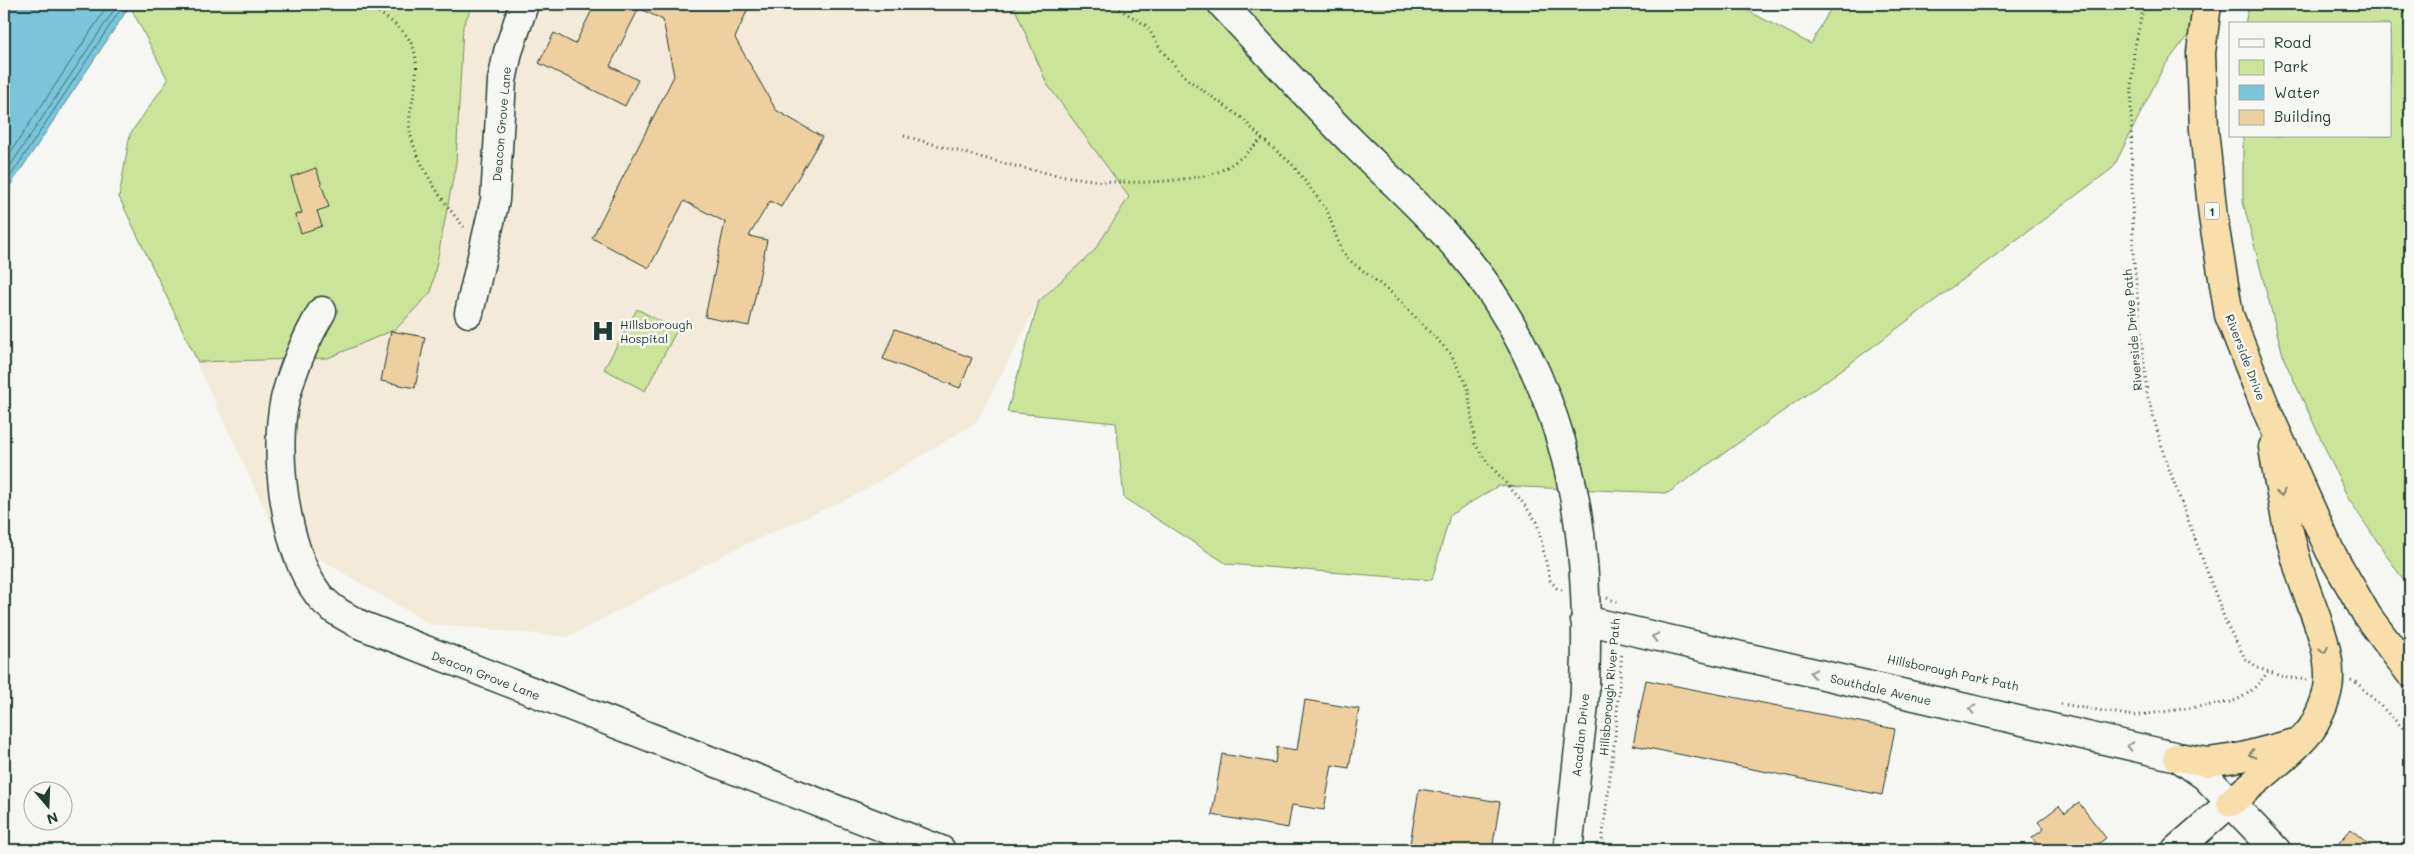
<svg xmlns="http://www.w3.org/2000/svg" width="2414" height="854" viewBox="0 0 2414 854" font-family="Mali,sans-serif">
<rect width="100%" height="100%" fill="#f6f6f2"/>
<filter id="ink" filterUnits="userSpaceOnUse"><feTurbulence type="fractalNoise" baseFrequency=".02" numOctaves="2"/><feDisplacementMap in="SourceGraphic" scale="10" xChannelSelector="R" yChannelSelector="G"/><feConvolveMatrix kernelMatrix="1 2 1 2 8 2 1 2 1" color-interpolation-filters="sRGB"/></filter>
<g filter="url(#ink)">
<path fill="#f3ead9" d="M155,4H1013L1047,84L1129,197L1094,251L1039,301L977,422L856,495L735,549L568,637L430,624L276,533L119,197L130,134L168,80Z"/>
<path fill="#cbe49a" stroke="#759067" d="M129,4H473L463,26L456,163L431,292L396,329L328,358L198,362L119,197L130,134L168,80Z
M1013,4H1735L1811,44L1833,4H2230L2201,18L2163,68L2113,168L1848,365L1668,493L1498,486L1450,515L1432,580L1227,564L1124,498L1116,423L1007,412L1039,301L1094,251L1129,197L1047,84Z
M2249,4H2410V590L2348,498L2284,359L2243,202V136H2390V24H2245Z
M637,309L677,330L645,391L604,369Z"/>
<path fill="#7ac5d9" stroke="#568f97" d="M4,4H129V7L4,195Z"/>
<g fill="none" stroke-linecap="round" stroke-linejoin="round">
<path stroke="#437376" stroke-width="1" d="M4,162L109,4
M4,175L118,4
M4,186L124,4"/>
</g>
<path fill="#edcfa0" stroke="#1f3d34" d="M595,4H750L735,38L776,110L822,137L781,207L770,201L749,236L767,240L749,326L705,317L725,222L684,201L649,268L592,238L674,76L663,20L639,8L610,66L638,80L625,106L539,63L554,33L575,44Z
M316,168L329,207L317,211L322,226L301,233L295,215L302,213L291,177Z
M895,329L972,358L960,388L883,359Z
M391,331L425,337L415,388L381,381Z
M1646,680L1895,729L1882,795L1633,745Z
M1305,700L1359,709L1349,768L1332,765L1324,810L1292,805L1288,828L1212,815L1222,754L1275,763L1277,747L1297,750Z
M1419,789L1500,802L1492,850H1409Z
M2079,803L2106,838L2090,850H2041L2032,838L2044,829L2038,822L2059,806L2065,813Z
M2351,829L2375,850H2333Z"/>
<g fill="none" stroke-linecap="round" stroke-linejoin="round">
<defs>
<path id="minor" d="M1222,4C1266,52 1310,100 1356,146C1405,194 1460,242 1497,301C1574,421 1591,546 1585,685C1585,706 1581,727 1579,748C1575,782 1572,816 1568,850
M322,311C306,339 293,367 285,399C273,451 285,551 318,594C328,608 346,617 361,625L941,850
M469,313L495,200L502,81L508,52L524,4
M1585,620L2178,757L2205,776L2276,850
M2176,850L2231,802"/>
<path id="highway" d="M2207,4L2201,53L2204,130L2213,217L2229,315L2267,411L2330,551L2368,617L2410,673
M2178,757L2208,762L2242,757L2295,743
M2231,802C2251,785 2303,745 2314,725C2321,712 2329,694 2329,678C2330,642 2309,603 2299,569C2287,529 2279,488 2273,447"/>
</defs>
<use href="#minor" stroke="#1f3d34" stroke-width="31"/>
<use href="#highway" stroke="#1f3d34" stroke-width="31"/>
<path stroke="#1f3d34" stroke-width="3" stroke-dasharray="1 4" stroke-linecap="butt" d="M366,4C407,31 423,40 414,93C412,105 408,118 410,131C415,161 444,204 464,227
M1111,4L1147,26L1161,50L1187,79L1242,118L1262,139L1291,163L1327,210L1341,250L1348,259L1394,295L1451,354L1468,388L1475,444L1484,458L1520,499L1537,522L1550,580L1557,588L1562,590
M2144,4L2134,51L2131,107L2133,252L2147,394L2165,458L2227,625L2245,658L2258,668L2284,677L2307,680
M904,136C992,160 1083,191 1175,180C1190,178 1207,177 1220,171C1236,163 1249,151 1262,139
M1607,598L1620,603
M2351,680L2357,683L2410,735
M2061,704L2134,716L2231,702C2248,696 2257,686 2268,672
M1601,850L1615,736L1622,652"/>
<use href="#minor" stroke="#f6f6f2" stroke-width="28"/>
<use href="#highway" stroke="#f8deab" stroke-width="28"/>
</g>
<defs><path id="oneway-chevron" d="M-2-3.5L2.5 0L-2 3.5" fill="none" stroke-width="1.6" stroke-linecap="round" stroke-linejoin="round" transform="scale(1.25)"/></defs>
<g stroke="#81856a">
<use href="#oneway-chevron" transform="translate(2281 493) rotate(77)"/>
<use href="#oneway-chevron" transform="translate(2324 650) rotate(79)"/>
<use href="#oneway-chevron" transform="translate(2252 754) rotate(166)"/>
</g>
<g stroke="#8a9a93">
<use href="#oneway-chevron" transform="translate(1655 637) rotate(-167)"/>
<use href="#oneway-chevron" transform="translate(1813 673) rotate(-167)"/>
<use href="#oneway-chevron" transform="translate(1972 709) rotate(-167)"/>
<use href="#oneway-chevron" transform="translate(2130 746) rotate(-167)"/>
</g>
</g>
<defs>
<symbol id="hospital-bare" viewBox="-9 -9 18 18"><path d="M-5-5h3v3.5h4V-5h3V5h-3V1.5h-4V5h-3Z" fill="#1f3d34" stroke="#f6f6f2" stroke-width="2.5" paint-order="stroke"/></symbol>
</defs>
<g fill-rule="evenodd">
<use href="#hospital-bare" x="587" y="315" width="32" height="32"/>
</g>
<g text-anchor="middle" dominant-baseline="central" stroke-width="5" stroke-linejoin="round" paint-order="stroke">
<rect fill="#f6f6f2" stroke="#60746d" stroke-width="1" x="2204.5" y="202.5" width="15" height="17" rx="4"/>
<g font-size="11" font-weight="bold" fill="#1f3d34">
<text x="2212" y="211">1</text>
</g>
<g font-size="12" fill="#1f3d34" stroke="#f6f6f2">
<text transform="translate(501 124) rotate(-85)">Deacon Grove Lane</text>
<text transform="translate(2132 330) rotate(-95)">Riverside Drive Path</text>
<text transform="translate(2246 357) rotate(69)">Riverside Drive</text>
<text transform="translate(1953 672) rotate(12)">Hillsborough Park Path</text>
<text transform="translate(486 675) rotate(21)">Deacon Grove Lane</text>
<text transform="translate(1609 687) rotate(-85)">Hillsborough River Path</text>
<text transform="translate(1881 689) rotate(13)">Southdale Avenue</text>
<text transform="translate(1580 735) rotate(-84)">Acadian Drive</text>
</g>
<g font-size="12" fill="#1f3d34" stroke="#f6f6f2" text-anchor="start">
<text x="620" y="324">Hillsborough<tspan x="620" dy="14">Hospital</tspan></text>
</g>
</g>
<rect width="2414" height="854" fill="none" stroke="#f6f6f2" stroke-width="20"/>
<rect x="10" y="10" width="2394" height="834" fill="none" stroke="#1f3d34" stroke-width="2" filter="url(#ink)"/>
<rect x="2229" y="22" width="162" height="115" fill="#f6f6f2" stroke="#a0aca6"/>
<rect x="2239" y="39" width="25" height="8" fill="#f6f6f2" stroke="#a0aca6"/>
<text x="2274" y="48" font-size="15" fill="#1f3d34">Road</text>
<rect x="2239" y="60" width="25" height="15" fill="#cbe49a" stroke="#a0aca6"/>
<text x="2274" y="72" font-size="15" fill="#1f3d34">Park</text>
<rect x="2239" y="85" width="25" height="15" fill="#7ac5d9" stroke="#a0aca6"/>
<text x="2274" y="98" font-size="15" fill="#1f3d34">Water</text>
<rect x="2239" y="110" width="25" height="15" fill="#edcfa0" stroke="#a0aca6"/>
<text x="2274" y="122" font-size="15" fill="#1f3d34">Building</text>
<g transform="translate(48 806) rotate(161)"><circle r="24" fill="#f6f6f2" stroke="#a0aca6"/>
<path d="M0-4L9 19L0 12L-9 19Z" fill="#1f3d34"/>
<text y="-8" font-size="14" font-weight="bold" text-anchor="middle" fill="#1f3d34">N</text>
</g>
</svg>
